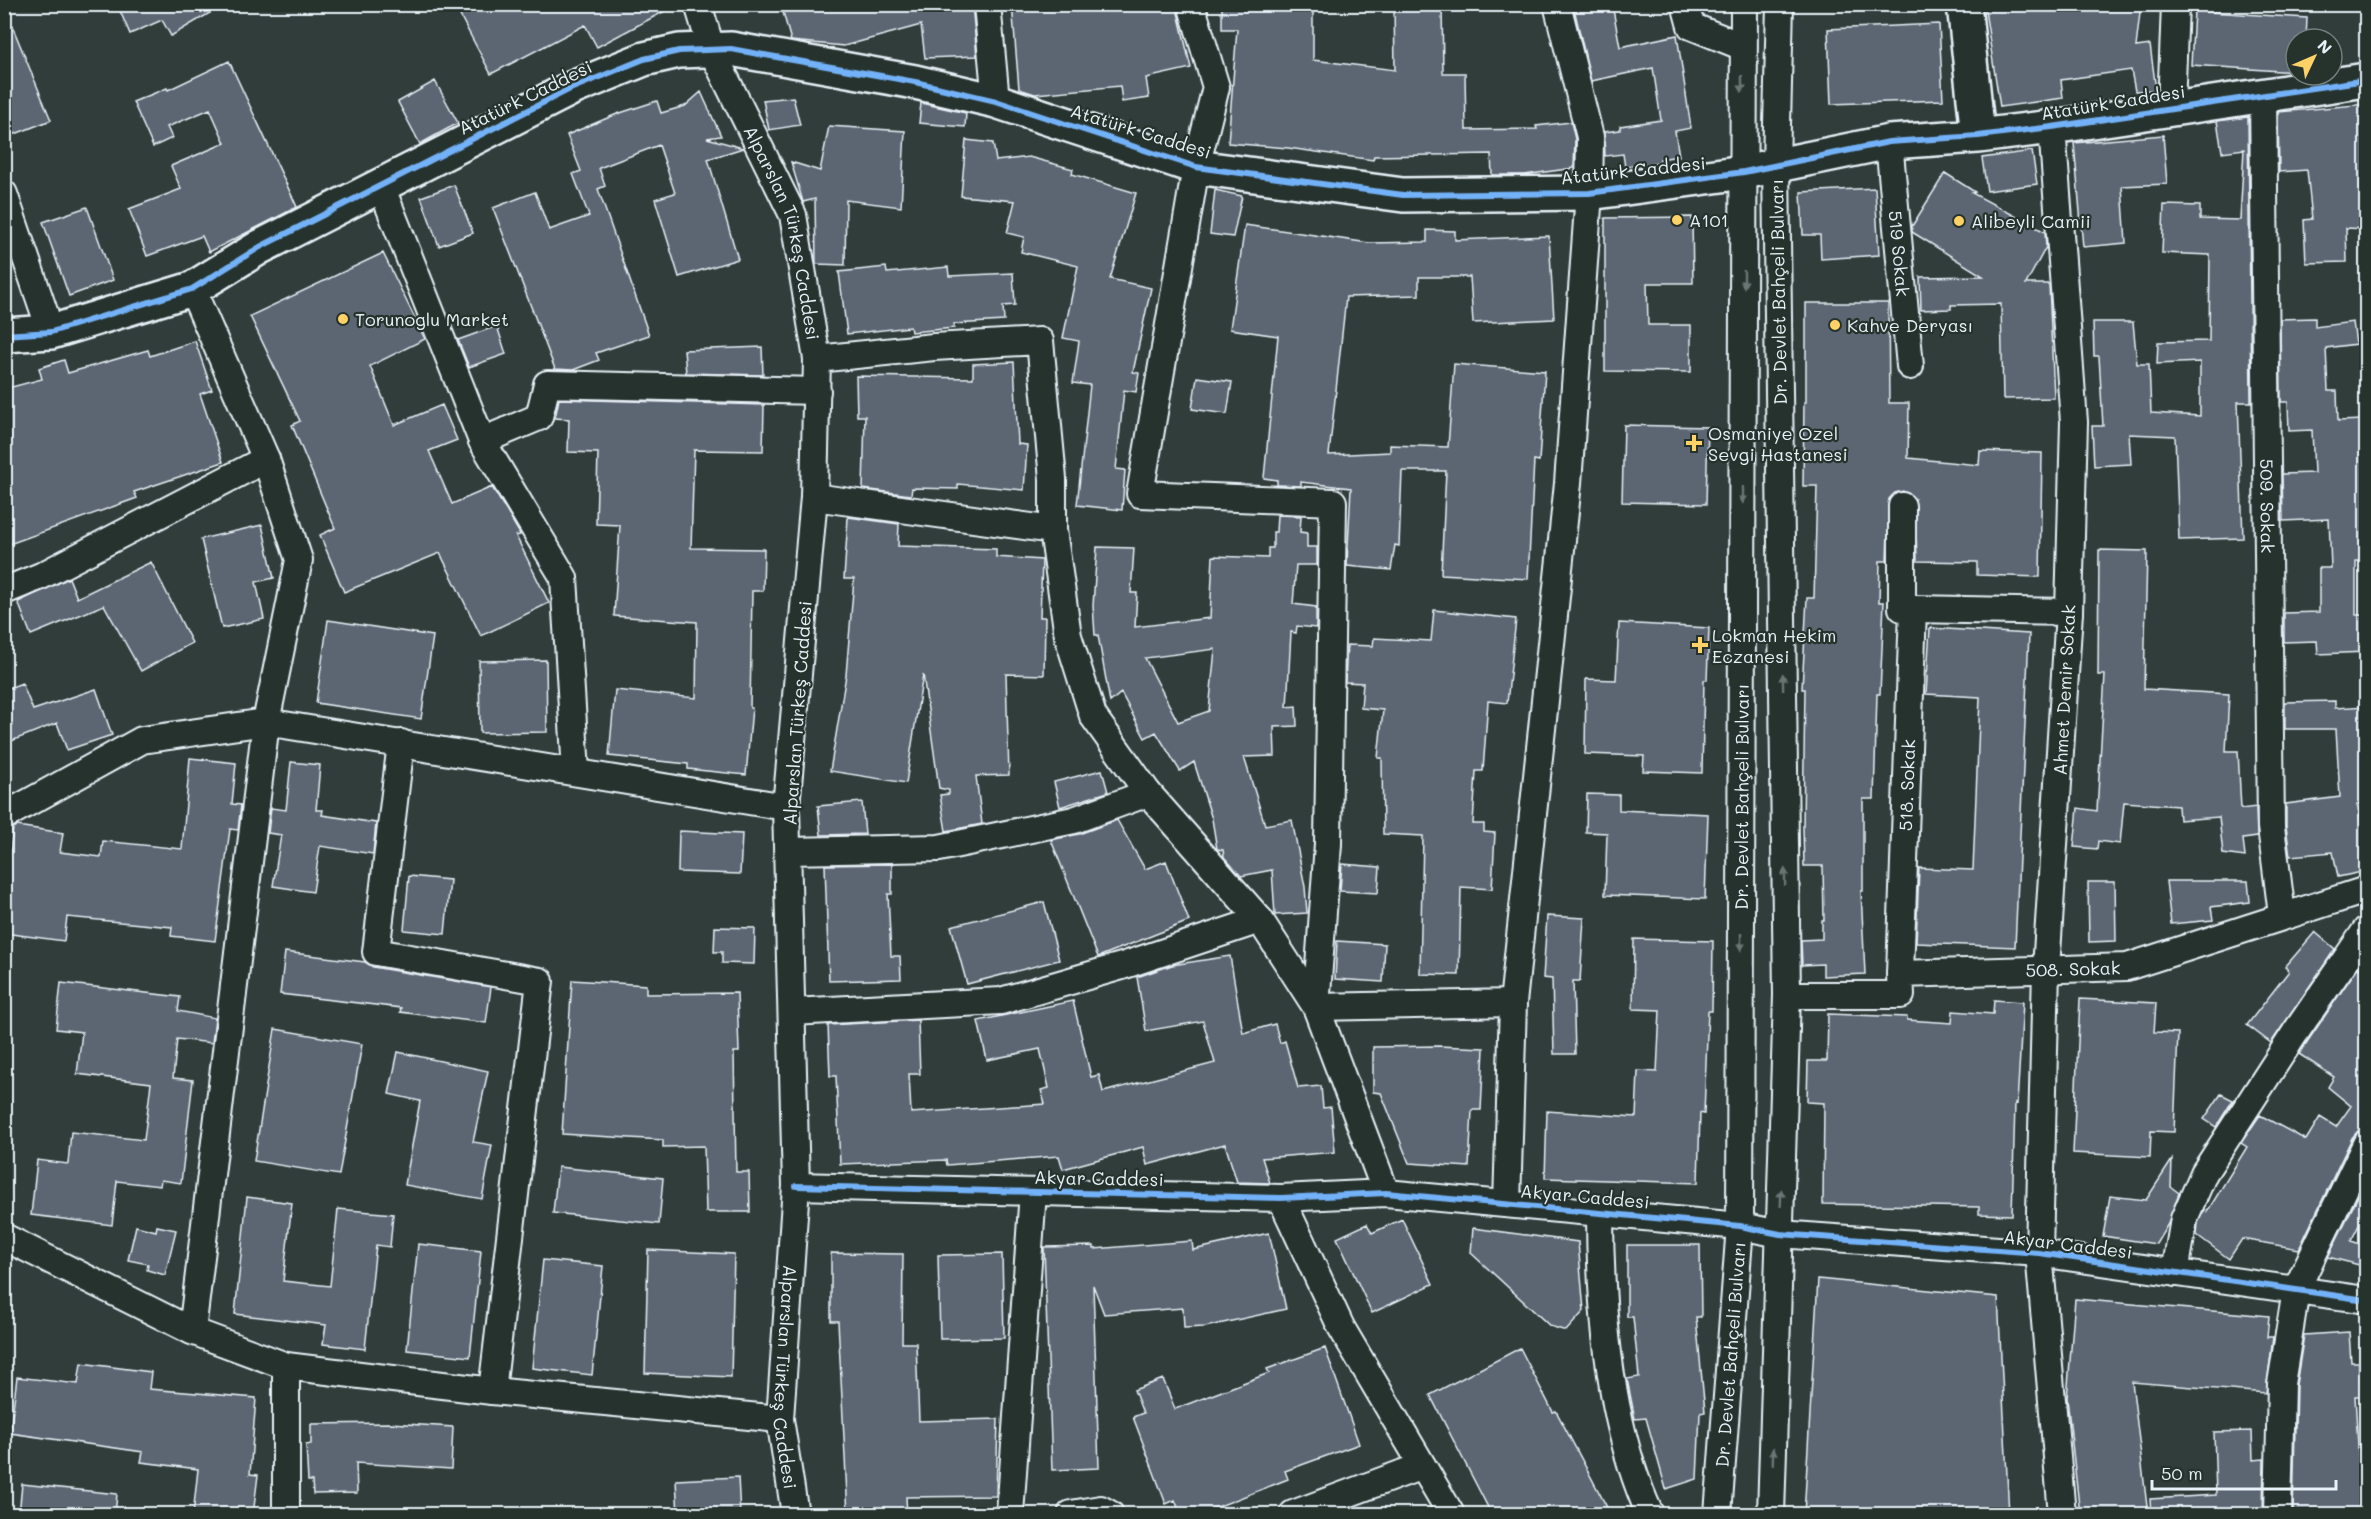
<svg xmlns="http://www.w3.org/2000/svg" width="2371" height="1519" viewBox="0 0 2371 1519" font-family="Mali,sans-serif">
<rect width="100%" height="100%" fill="#313d3b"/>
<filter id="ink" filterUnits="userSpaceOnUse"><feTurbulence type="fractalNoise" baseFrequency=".0167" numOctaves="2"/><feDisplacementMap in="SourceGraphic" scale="12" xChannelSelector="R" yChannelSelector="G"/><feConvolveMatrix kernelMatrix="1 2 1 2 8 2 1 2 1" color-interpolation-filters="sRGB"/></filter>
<g filter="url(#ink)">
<path fill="#5c6572" stroke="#e8f1f8" stroke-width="1.5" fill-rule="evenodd" d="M117,4H225L171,36L162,20L130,34Z
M454,4H678L597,47L585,25L491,74Z
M811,4H972L977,56L925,58L921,25L844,46L791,41L783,12Z
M1012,4H1176L1191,68L1146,78L1149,98L1122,102L1120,86L1035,94L1019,89Z
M1222,4H1313V60L1395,70L1394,5H1442L1443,73H1465L1466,130L1537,129L1536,126L1571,122L1575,139L1574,168L1524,175H1492L1491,154L1374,156L1373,160L1288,148L1228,143L1237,29H1222Z
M1573,4H1612L1620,47L1677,35L1691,128L1675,131L1679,156L1660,159V163L1625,167L1623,154L1605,156L1604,132L1620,130V126L1661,120L1653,68L1591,81Z
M1984,4H2141L2136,47L2150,45L2156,90L2135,91L2131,70L2061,80L2063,98L2000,107Z
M6,11L51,120L10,136L4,122Z
M2194,11L2307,18L2306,39H2296V72L2191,65Z
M1939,24L1943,100L1831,104L1828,29Z
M229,61L297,207L209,252L202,236L147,256L129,209L181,189L171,166L225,143L210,109L167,127L172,138L153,147L133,102L167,88L168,90Z
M435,81L458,123L420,144L398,102Z
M701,92L721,136L707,138L743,148L708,159L738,259L679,277L655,199L675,193L659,145L599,168L605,186L598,189L649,335L596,353L599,360L573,370L555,369L493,208L535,192L549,230L589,216L573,174L581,171L567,135L617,114L657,101L661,113L685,106Z
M793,97L800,125L769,130L763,100Z
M921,103L966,113L965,127L919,123Z
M2367,104V229L2346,228L2347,262L2306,263L2304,220L2312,219L2307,170L2279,172L2278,112Z
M2248,117L2251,402H2238L2243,538L2179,540L2175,436L2129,434L2131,464L2094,466L2092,426H2103L2099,356H2094L2093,322H2133L2137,364H2149L2151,413L2200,416V362L2157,364L2158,342L2209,341L2210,255L2162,253L2164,205L2200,206V219L2240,220L2244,149L2222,152L2217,121Z
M829,126L905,131L901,207L846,200L845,265L816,264L815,199L803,202L791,162L820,171Z
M2163,135L2167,184L2122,186L2126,243L2083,247L2074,143Z
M966,140L993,143L996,161L1029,157L1073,169L1072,174L1136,193L1110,279L1151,288L1133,372L1139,373L1136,392L1124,390L1116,469L1125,470L1122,510L1077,505L1090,385L1073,383L1079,341L1063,338L1078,266L1021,252L1024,237L1007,233L1015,201L961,196Z
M2032,151L2037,184L1987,191L1982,158Z
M1945,173L1975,192L1972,193L2045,232L2046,247L2026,284H2049L2054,398L2003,399L2001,304L1951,305V309L1921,310L1920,277L1983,276L1912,232V226Z
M454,185L473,233L439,246L421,197Z
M1875,188L1879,255L1821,259L1820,235H1803L1801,192Z
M1215,190L1242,196L1233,237L1210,234Z
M87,207L113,280L69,296L43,222Z
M1692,217L1693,283H1647L1648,325H1691V372L1605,371V218Z
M1245,225L1369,243L1427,242V230L1455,231V240L1549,236L1554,319L1473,323L1470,277H1419V295L1346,297L1329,455L1390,452V445L1448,447L1454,364L1545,371L1539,461L1534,460L1528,579L1441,574L1446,471H1402L1399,546L1395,545L1391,570L1347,566L1351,488L1301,482V486L1277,485V480L1264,478L1278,336L1230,329Z
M383,253L425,339L370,366L394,425L442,405L457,440L429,451L452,504L492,487L519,532L520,535L516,536L549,603L481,636L440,553L344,592L320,535L335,528L292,425L300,421L250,316Z
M886,267L887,273L948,267L949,276L1013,273L1015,305L1003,306L1004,321L954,324V328L911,332L910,327L847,334L839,272Z
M1806,303H1888L1889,403H1909L1908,458L1979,465L1980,451L2042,453L2040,577L1977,575V562L1917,561L1915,499L1903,491L1895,493L1889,499L1887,561H1880L1879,602H1884L1880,694H1877L1874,799H1863V891H1861L1865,974L1823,976V964L1802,965L1801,940L1822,939V920H1824L1823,866H1804L1803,828L1805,689H1802L1807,598H1814L1817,486H1803L1804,402H1806Z
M2315,318V327L2353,322L2356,344L2326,348L2328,391H2337L2338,421L2363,420L2367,561H2356V615H2367V652L2318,654L2317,641L2284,642V613L2319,612V568H2331L2329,519L2283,521L2282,474L2314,473L2312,430L2289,431L2288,402H2281L2280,319Z
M497,326L506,354L469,367L458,340Z
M195,341L212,390L200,394L223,462L134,492L137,498L4,546V389L42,379L39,368L64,360L68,373L148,350L150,356Z
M762,347L763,375L686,373L684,350Z
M1014,362L1018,444L1027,445L1024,490L958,484V489L912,488L911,495L863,489L865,416H857L856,376L973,378V364Z
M1197,377L1232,382L1227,414L1192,409Z
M559,399L764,405L763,451L694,450L691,548L764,549L763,591H752L750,708H752L746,775L688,769V764L609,756L615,690L696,698L697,622L614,616L620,525L596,524L598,453L568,452L569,419L555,418Z
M1624,425L1708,427L1706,504L1622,502Z
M1277,515L1301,516L1300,532L1307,533V547H1317V565H1296L1293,604L1316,607V628L1297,626L1296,633L1291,632L1287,707L1296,706L1297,726L1274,727L1275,756L1244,757L1265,825L1292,820L1305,887L1307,913L1275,915L1272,870L1241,876L1224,857L1223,850L1217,849L1212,819L1194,762L1180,771L1156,732L1145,738L1121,693L1110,702L1098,635H1095L1093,606L1097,547L1134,548L1131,593H1137L1135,627L1210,618L1213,556L1268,558V548H1273V532H1276ZM1215,649L1209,711L1178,722L1145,658Z
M848,517L899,524L898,546L996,549V557L1042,560L1040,617H1045L1044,675L1006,674L1009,775L976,776L982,824L946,831L940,795L949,794V790L939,788L923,674L906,783L830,771L846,675L854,579H844Z
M262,525L274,578L256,582L264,619L222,628L201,539Z
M2099,550L2147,551L2144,689L2229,694L2226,751H2238L2241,809L2256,807L2257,837L2243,839L2245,857L2223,854L2219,817L2179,820L2178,806L2124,802L2120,844L2098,841L2097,849L2074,847L2078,808L2097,811L2105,675H2098Z
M151,562L192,643L141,671L104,605L31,635L18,602L69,578L77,598Z
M1434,610L1516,619L1507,703L1488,701L1483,771H1476L1473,824H1484V832L1495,833L1492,889L1461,887L1459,975L1420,974L1423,836L1383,834L1382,758H1378L1383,710L1361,708L1363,683L1345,682L1347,645L1373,646L1374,638L1431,641Z
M328,620L433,636L421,719L316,703Z
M1619,623L1709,628L1707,680H1704L1702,773L1643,771L1644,756L1585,754L1586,679L1616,680Z
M1930,628L2029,634L2015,947L1916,943L1919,868L1973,870L1980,697L1926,694Z
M546,660L547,732L480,733L479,661Z
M22,683L33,710L96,689L112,735L67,750L57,723L4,744V690Z
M2335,701V708L2367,706V803L2357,804L2367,848V871L2338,877L2333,852L2290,856L2286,826V804L2340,797L2336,729H2285V702Z
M190,758L236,763L232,804L241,805L238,830L230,829L215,941L171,936L172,927L67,917L64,941L4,933V861H9L13,828L17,826L63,833L60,852L101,857L103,841L182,849Z
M291,762L320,765L316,810H323L322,815L376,823L373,854L320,846L313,892L273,886L281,835L268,833L271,808L286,810Z
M1102,770L1108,792L1060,807L1054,782Z
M1587,794L1619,795V810L1708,814L1705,899L1605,895L1607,833L1586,832Z
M862,802L865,834L821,835L818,806Z
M1117,820L1145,869L1166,861L1189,921L1098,957L1051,840L1079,834Z
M679,831L742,834L740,874L678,872Z
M892,864V894H888L891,956H900L901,979L829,981L825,865Z
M1342,864L1380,867L1378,893L1340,891Z
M409,876L450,880L445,934L404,930Z
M2166,881H2248L2250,902L2211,907L2213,920L2171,924Z
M2088,882H2115L2116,941L2089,942Z
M1044,902L1059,960L967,984L951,926Z
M1547,916L1584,918L1580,981H1573L1575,1054H1554L1552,979L1543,978Z
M715,927L755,928L754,964L722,963V952H714Z
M2315,932L2335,949L2271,1043L2247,1025L2289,971L2285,967Z
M1634,939L1713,941L1712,1011H1708L1704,1114L1700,1113L1698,1183L1545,1178L1547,1111L1636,1117L1638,1071L1657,1072L1660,1010L1633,1009Z
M1337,941L1385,944L1383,982L1335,979Z
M285,952L365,962L373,967L491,987L486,1023L400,1012L401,1008L280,994Z
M1230,956L1243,1033L1275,1024L1280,1043L1285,1041L1298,1088L1321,1086L1323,1108L1331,1107L1335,1152L1262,1158L1270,1183L1237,1182L1225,1144L1147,1165L1143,1147L1063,1169L1059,1156L947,1165L946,1160L840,1164L836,1076H830L828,1025L918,1020L920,1074H909L911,1113L1045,1104L1041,1090L1049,1088L1040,1049L987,1060L978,1021L1073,1001L1091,1077L1099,1075L1103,1092L1215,1063L1203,1021L1146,1031L1137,977L1172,965Z
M2358,967L2367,974V1129L2358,1131L2352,1138L2299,1249L2242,1239L2229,1259L2197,1235L2198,1223L2204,1210L2207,1212L2247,1147L2241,1143L2260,1115L2306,1140L2320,1117L2336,1127L2351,1106L2328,1087L2334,1077L2299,1054Z
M572,980L646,985V994L737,993L739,1052H734L736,1172H749L750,1212H706L704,1146L663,1147V1140L562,1134Z
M61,983L180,997L178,1011L215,1018L212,1043L177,1039L173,1078L193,1080L181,1183L161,1180L160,1186L117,1181L112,1225L31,1215L37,1160L68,1164L71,1132L144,1140L151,1083L77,1074L82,1032L56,1029Z
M2080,999L2156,1003L2154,1032L2178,1033L2174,1132L2151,1131L2150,1157L2073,1153Z
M1994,1000L2023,1002L2017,1104L2015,1103L2012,1215L1979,1214V1207L1823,1204L1824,1103L1807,1102L1808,1061H1827L1828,1014L1907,1017V1020L1952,1023L1953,1011L1993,1014Z
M275,1029L362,1044L339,1175L254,1161Z
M1439,1046L1484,1048L1481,1110H1472L1469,1167L1409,1163L1381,1093L1373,1092V1047Z
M398,1052L488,1071L473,1142L492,1145L482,1199L405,1185L420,1101L389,1094Z
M2221,1094L2233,1100L2216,1127L2204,1119Z
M2172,1160L2171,1187L2179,1193L2168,1224L2156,1244L2103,1236L2110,1196L2146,1200Z
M558,1167L663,1178L659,1224L553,1213Z
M2367,1178V1209L2351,1241L2367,1246V1267L2328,1257Z
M247,1197L292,1203L283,1281L330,1286L338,1209L393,1214L390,1247L376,1245L365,1349L323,1344L326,1325L235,1314Z
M1402,1219L1433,1284L1372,1313L1337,1238L1367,1224L1372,1233Z
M136,1226L156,1231L157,1226L176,1230L165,1275L147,1270L148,1264L128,1260Z
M1473,1228L1578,1242L1584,1311L1566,1331L1550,1326L1471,1253Z
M1269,1233L1286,1309L1205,1327L1184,1328L1183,1308L1104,1314L1093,1285L1099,1468L1052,1470L1044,1247L1094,1246V1249L1192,1241L1193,1250Z
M418,1244L481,1251L470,1357L407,1350Z
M1627,1245H1700L1701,1317H1696L1705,1412L1700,1413L1697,1479L1666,1489L1646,1418L1635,1419L1627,1379L1639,1377L1633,1317H1627Z
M648,1250L734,1254L731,1377L645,1373Z
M831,1253L903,1254L902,1343H916L919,1421L998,1419L996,1496L906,1497L907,1515H848L838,1321H831Z
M1002,1254L1004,1338L940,1339L938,1255Z
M543,1260L603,1266L592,1375L532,1368Z
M1818,1279L1998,1297L2009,1515H1804Z
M2075,1299L2269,1316L2267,1337H2273L2266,1393L2132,1382L2148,1515H2080L2067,1398Z
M2349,1332L2351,1362H2359L2361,1396H2355L2359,1462H2367V1515H2293L2296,1385L2304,1335Z
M1325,1348L1359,1444L1285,1471L1288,1479L1197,1515H1181L1175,1500L1166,1504L1133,1417L1143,1413L1134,1390L1163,1379L1175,1409L1269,1373L1267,1369Z
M1520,1348L1553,1412L1556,1411L1611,1515H1492L1430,1395Z
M81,1363L151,1372L149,1389L256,1398L250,1474L258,1475L253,1515H193L198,1469L141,1462L143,1452L10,1433L17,1377L78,1384Z
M390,1423L453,1427L451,1469L356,1463L357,1493L313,1494L312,1481H308L306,1445L311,1444V1424Z
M2252,1431L2253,1460L2264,1459L2263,1515H2151L2150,1499L2216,1495L2214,1432Z
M738,1477L740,1515H678L676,1480Z
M22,1484L117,1494L115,1515H19Z"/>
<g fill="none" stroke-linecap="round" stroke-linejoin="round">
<defs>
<g id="minor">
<path id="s1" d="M698,4L712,51L793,215L817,359L814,497L786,807L796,1186L780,1419L795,1514"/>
<path d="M987,4L996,101"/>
<path d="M1191,4L1216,87L1196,167L1140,494L1333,502L1328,844L1316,1007L1513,1003"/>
<path d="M1685,4L1691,26L1741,46"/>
<path id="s2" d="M2263,96L2271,827L2282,915"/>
<path d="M2171,108L2175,4"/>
<path d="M2052,127L2074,422L2069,612L2046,969L2039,1253L2062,1514"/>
<path id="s3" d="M1889,142L1910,366"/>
<path d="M381,186L482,441L564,578L576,772"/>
<path d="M4,194L51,332"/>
<path d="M192,289L266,459L299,560L266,722L192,1331"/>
<path d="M817,359L934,347L1040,341L1053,479V530L1068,636L1093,716L1148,793L1260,920L1316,1007L1386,1193"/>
<path d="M482,441L539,417L547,384L817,391"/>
<path d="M814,497L1053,530"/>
<path d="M4,591L41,576L266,459"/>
<path d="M1913,609L2069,612"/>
<path d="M401,743L376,952L540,981L492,1391"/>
<path d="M4,816L142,740L266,722L786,807"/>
<path d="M788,851L939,848L1074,820L1148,793"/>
<path id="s4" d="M1900,974L1913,609L1902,608V506"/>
<path id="s5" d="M1787,995H1901L1900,974L2127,967L2366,890"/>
<path d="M792,1012L1001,1001L1122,966L1260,920"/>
<path d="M796,1186L1281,1198L1386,1193L1740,1226L1780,1234L2039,1253L2366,1300"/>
<path d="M1281,1198L1341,1327L1451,1514"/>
<path d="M1507,1204L1513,1003L1568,483L1589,193L1590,137L1557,4"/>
<path d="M1600,1212C1600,1309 1609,1425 1650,1514"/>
<path d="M4,1237L192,1331L286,1366L492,1391L780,1419"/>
<path d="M2175,1273L2184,1219L2204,1173L2295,1033L2366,930"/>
<path d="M286,1514V1366"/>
<path d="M1010,1514L1033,1192"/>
<path d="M1071,1514L1101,1509L1110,1514"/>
<path d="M1293,1514L1422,1466"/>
<path id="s6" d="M1718,1514L1740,1226L1744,4"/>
<path d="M1771,1514L1787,995L1776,164L1780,4"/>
<path d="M2278,1514L2281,1384L2296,1290L2366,1144"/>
</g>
<path id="tertiary" d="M1964,4L1978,136
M4,335L51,332L192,289L260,247L570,89L644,59L679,51L731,49L915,82L996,101L1196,167L1403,195L1589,193L1744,172L1889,142L1978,136L2052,127L2366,80"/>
</defs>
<use href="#minor" stroke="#e8f1f8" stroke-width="30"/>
<use href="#tertiary" stroke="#e8f1f8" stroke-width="38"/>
<use href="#minor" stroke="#26332d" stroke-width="26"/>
<use href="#tertiary" stroke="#26332d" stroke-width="33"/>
<defs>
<path id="cycleway" d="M4,335L51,332L192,289L260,247L570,89L644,59L679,51L731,49L915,82L996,101L1196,167L1403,195L1589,193L1744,172L1889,142L1978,136L2052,127L2366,80
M796,1186L1281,1198L1386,1193L1740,1226L1780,1234L2039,1253L2366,1300"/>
</defs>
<use href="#cycleway" stroke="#26332d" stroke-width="10"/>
<use href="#cycleway" stroke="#73b2f8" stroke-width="6"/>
</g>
<defs><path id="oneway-solid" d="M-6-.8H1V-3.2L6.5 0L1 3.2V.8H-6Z" transform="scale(1.5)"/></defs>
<g fill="#6a7674">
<use href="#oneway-solid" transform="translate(1742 84) rotate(89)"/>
<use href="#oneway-solid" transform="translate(1744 279) rotate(90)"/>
<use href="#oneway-solid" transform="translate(1743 495) rotate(90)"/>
<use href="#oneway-solid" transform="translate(1783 682) rotate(-91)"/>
<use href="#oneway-solid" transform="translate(1785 877) rotate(-91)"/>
<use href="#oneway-solid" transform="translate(1741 942) rotate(90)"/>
<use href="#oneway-solid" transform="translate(1781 1198) rotate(-88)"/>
<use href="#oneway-solid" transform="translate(1773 1456) rotate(-88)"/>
</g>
</g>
<g fill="#ffd166" stroke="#26332d" stroke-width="2">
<circle cx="1677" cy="220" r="6"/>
<circle cx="1959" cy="221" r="6"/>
<circle cx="343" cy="319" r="6"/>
<circle cx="1835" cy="325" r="6"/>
<path d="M1691 434h6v6h6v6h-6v6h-6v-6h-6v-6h6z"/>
<path d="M1697 636h6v6h6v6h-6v6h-6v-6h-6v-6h6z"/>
</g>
<g text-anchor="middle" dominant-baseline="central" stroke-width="4.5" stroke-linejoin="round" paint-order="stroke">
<g font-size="18" fill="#e8f1f8" stroke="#26332d">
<text transform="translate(525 97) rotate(-26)">Atatürk Caddesi</text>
<text transform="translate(2113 102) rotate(-9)">Atatürk Caddesi</text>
<text transform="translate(1141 131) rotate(17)">Atatürk Caddesi</text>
<text transform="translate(1633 170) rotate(-6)">Atatürk Caddesi</text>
<text stroke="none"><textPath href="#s1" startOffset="246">Alparslan Türkeş Caddesi</textPath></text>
<text stroke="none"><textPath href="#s3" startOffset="112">519 Sokak</textPath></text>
<text transform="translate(1778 292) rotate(-91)">Dr. Devlet Bahçeli Bulvarı</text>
<text stroke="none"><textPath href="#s2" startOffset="410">509. Sokak</textPath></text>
<text transform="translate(2064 690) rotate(-87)">Ahmet Demir Sokak</text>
<text transform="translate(797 713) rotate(-86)">Alparslan Türkeş Caddesi</text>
<text stroke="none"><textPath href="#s4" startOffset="189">518. Sokak</textPath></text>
<text stroke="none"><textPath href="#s6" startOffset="718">Dr. Devlet Bahçeli Bulvarı</textPath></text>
<text stroke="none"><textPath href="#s5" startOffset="308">508. Sokak</textPath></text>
<text transform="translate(1099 1178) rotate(1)">Akyar Caddesi</text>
<text transform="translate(1585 1196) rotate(5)">Akyar Caddesi</text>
<text transform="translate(2068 1244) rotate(7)">Akyar Caddesi</text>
<text stroke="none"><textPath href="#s6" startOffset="160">Dr. Devlet Bahçeli Bulvarı</textPath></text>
<text stroke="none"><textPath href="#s1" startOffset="1398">Alparslan Türkeş Caddesi</textPath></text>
</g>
<g font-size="18" fill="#e8f1f8" stroke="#26332d" text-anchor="start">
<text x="1689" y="220">A101</text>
<text x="1971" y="221">Alibeyli Camii</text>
<text x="355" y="319">Torunoglu Market</text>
<text x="1847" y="325">Kahve Deryası</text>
<text x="1708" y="433">Osmaniye Ozel<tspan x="1708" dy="21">Sevgi Hastanesi</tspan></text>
<text x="1712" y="635">Lokman Hekim<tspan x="1712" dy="21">Eczanesi</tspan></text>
</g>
</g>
<rect width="2371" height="1519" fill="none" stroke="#26332d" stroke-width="24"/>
<rect x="12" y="12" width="2347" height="1495" fill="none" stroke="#e8f1f8" stroke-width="2" filter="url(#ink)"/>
<g transform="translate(2314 57) rotate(46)"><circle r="28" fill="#26332d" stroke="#747f7e" stroke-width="1.5"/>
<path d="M0-4.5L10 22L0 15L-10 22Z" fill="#ffd166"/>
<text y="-9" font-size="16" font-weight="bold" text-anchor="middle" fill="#e8f1f8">N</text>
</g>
<path d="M2152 1480v9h184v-9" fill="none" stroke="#e8f1f8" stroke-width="3"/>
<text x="2161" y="1480" font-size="18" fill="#e8f1f8" stroke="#26332d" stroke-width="4.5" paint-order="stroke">50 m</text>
</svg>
